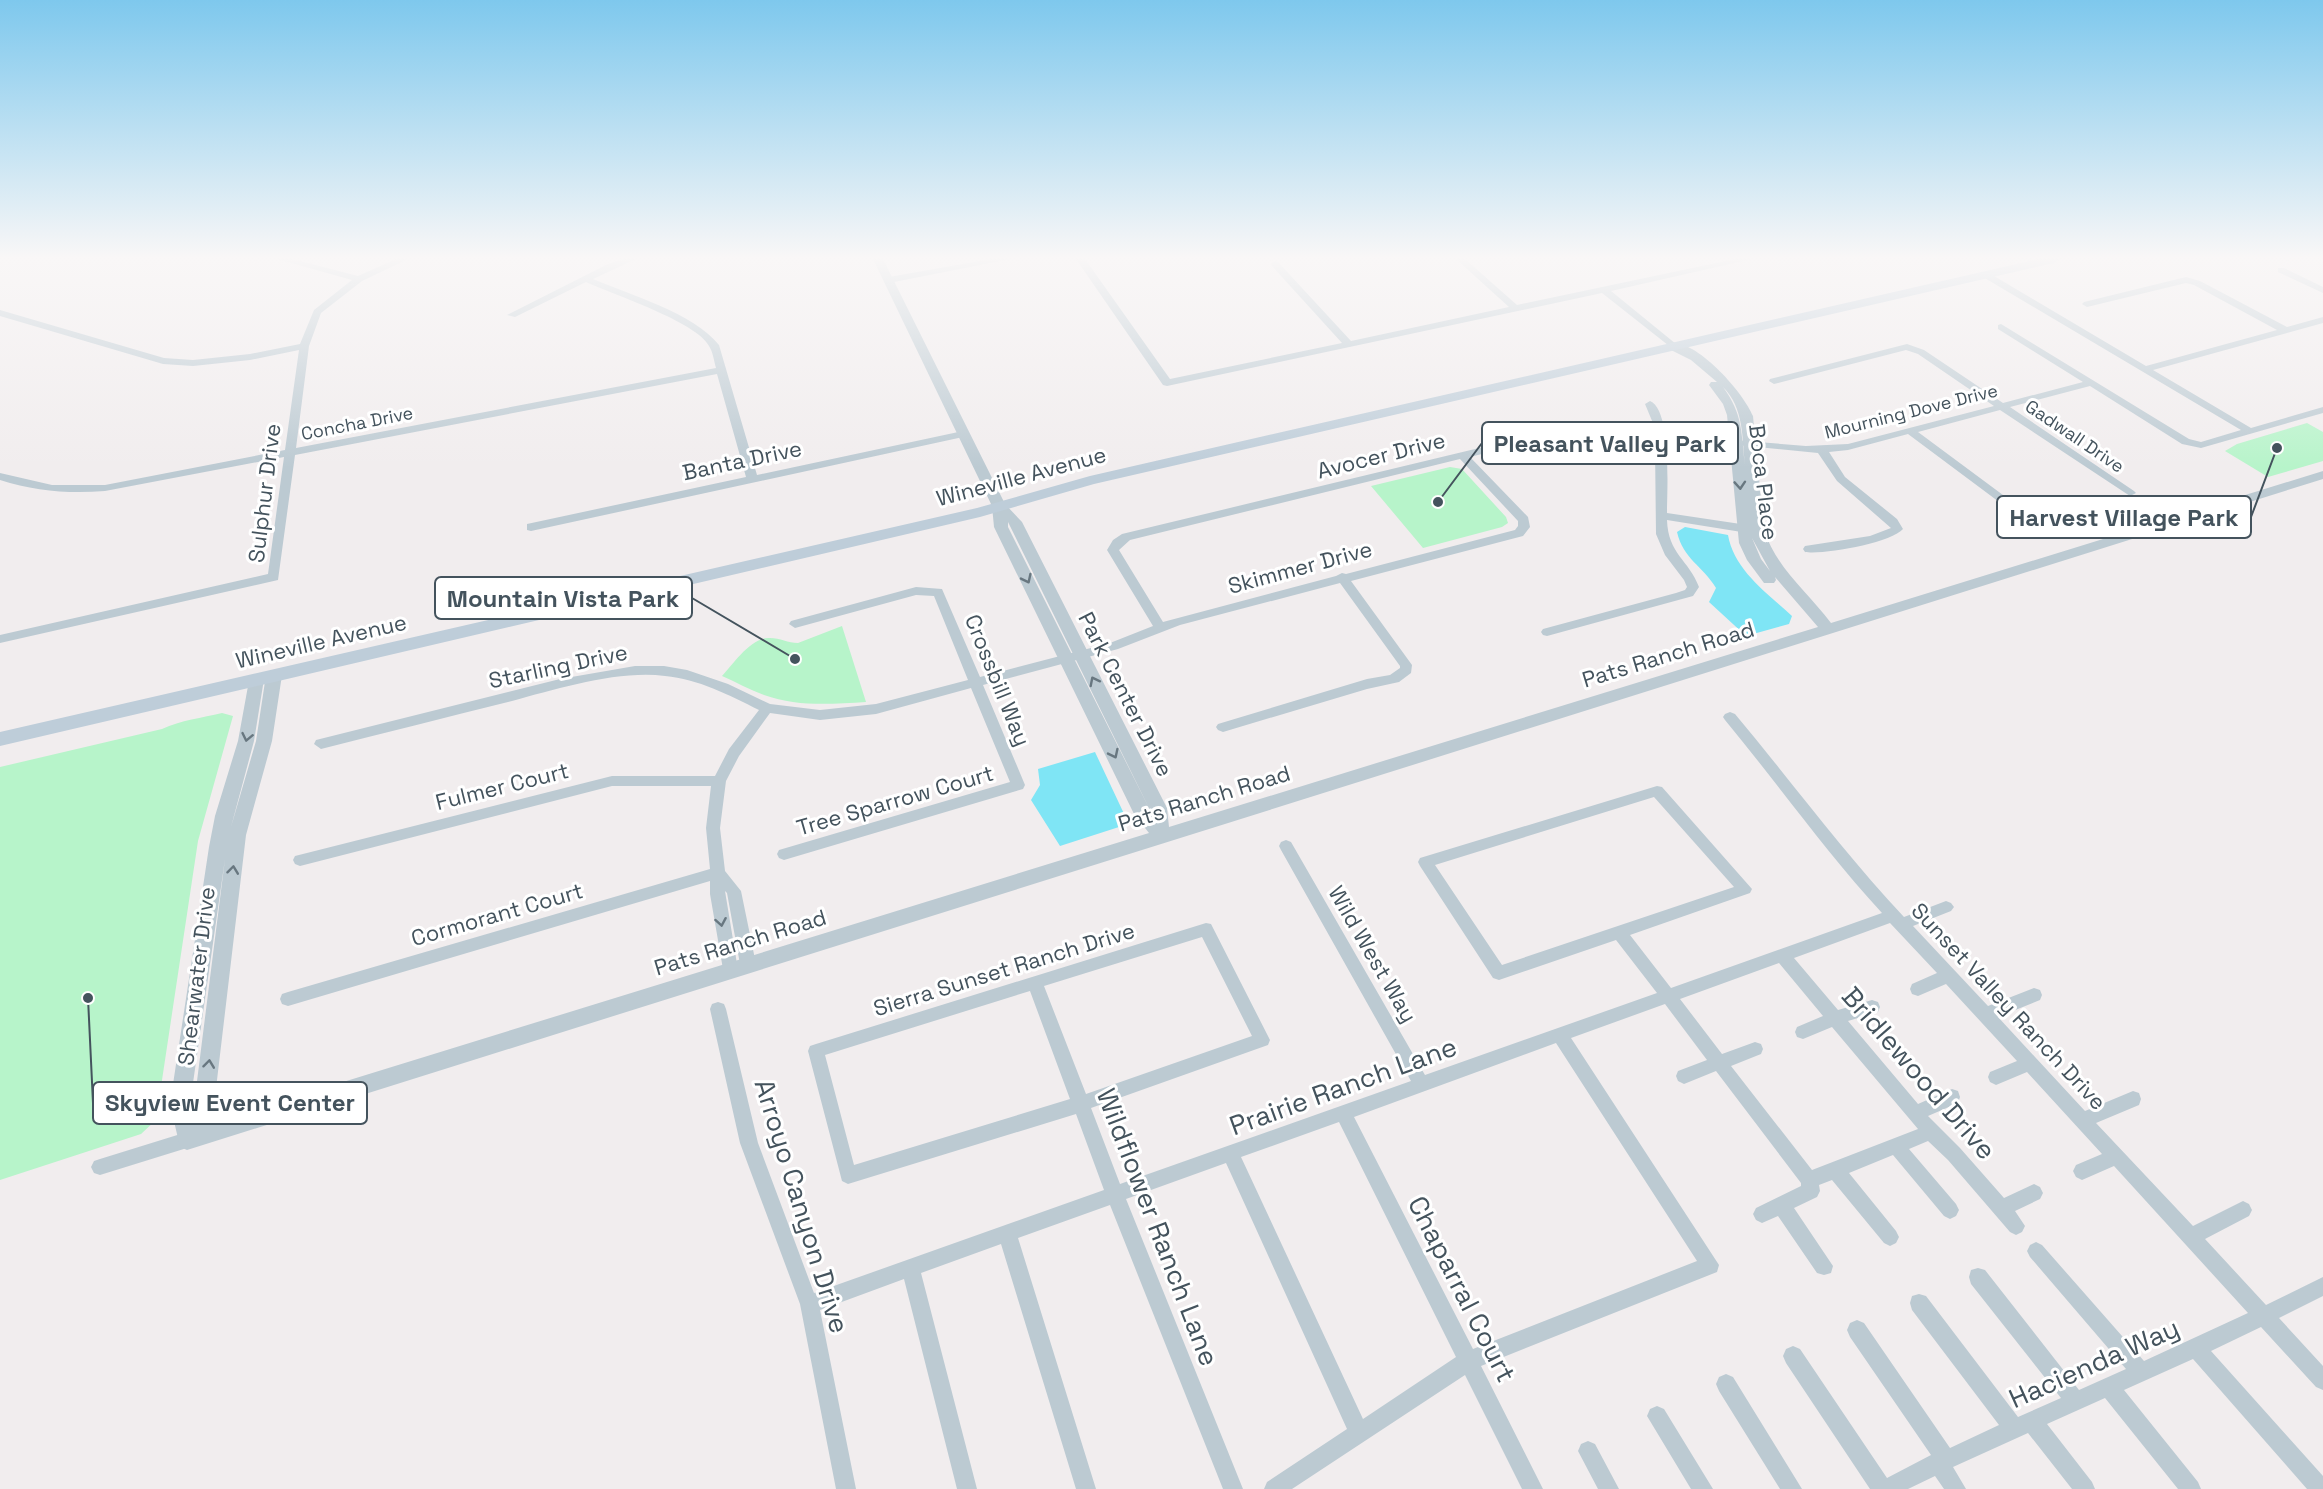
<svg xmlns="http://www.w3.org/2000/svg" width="2323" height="1489" viewBox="0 0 2323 1489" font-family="'Space Grotesk',sans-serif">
<rect width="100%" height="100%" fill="#f1edee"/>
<path fill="#b7f4ca" d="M2307,423L2323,432V461L2268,477L2225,451L2237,444Z
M1450,467L1462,469L1506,517L1508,523L1502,527L1423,548L1371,486Z
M842,626L866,702C831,704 797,707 764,695C750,690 736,682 722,676C733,664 752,636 770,638C780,638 788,643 798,643Z
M222,713L233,716L198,841L156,1120L141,1134L0,1180V767L162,729C181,720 202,718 222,713Z"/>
<path fill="#7fe5f5" d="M1685,527L1728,535C1734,570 1767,593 1792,616L1789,624L1746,636L1709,602L1716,588C1703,566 1683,559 1677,532Z
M1095,752L1126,818L1119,827L1060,846L1031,800L1040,785L1038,769Z"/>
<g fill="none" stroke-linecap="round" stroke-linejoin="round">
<path fill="#bccad2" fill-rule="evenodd" d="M277,259H292L358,276L396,259H408L362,281L321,313L309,346L296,448L716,368C714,361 713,352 709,346C697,322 612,294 586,282L515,317L507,315L608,264L623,259H636L593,279C630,295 694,313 719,345L757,475L963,431L968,434L963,437L531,531L527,530V524L746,477L717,374L295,455L278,580L0,643V635L268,574L284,457L105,491C69,494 35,491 0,480V473L52,485H105L285,450L299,350L250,360L193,366L163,364L0,316V310L164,358L193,360L250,354L300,344L314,310L352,280Z
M991,259H1010L889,283L884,280L889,277Z
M1076,259H1085L1170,379L1342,343L1272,266L1271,264L1275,261L1278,262L1351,341L1509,307L1456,259H1465L1517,305L1735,259H1752L1611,291L1676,344L1678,346L1673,349L1602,293L1167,386L1163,385Z
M2278,268H2284L2323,287V293L2278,272Z
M1983,273H1989L2146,366L2277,330L2194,285L2186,283L2087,307L2082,304L2084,302L2186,277L2200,281L2287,327L2323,317V323L2153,370L2251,428L2323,407V413L2201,448L2182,444L2090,386L2010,407L2134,491L2136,493L2130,496L2000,410L1918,432L2034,518V524L2030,525L1908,434L1848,450L1829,452L1845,477L1897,519L1903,529C1891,543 1823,555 1805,552L1803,549L1805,546L1870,536L1891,528L1837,481L1818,453L1737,445L1733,444V440L1806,446L1848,444L1994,406L1918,354L1906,350L1774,384L1769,381L1770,379L1907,344L1924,350L2003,403L2083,382L1998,329V325L2001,324L2189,439L2201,442L2241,430L1983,277Z
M1650,401C1672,410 1667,491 1667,513L1754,526L1760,530L1754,534L1667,520C1668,554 1689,560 1699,587L1693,596L1547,636L1543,635L1541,632L1543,629L1676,593L1685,590L1687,587L1684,580L1665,555L1656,534L1655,446L1587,437L1537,440L1470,457L1528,517L1530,527L1523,536L1351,581L1412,665L1411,673L1399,682L1367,689L1223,732L1218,730L1216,727L1218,724L1367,679L1390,675L1400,668V666L1340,583L1180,625L1118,649L983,685L1025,785L1023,789L784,860L779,858L777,854L779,850L1010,782L971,688L876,714L820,720L770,713L739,756L726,781L720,828L725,871L741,891L756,964L754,969L748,971L742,969L740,964L727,893L725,891L738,970L736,975L730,977L724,975L710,894V881L288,1006L282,1004L280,999L282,994L288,992L710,869L706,828L711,786H612L300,866L295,864L293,860L295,856L612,776H715L729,749L759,710C729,695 698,679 665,676C618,670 557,689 512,701C448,717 385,733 321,749L314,744L316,740L560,679L635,666H664L687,670L728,684L770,704L820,710L876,704L968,680L934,596L916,595L795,628L789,624L791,621L916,587L942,589L980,677L1110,643L1153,626L1107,550L1113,540L1122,534L1537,434L1587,431L1655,440V428L1645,404ZM1460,459L1518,521V526L1515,530L1346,574L1342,573L1336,576L1163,622L1119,550L1130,540Z
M1730,712L1735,714C1791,781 1844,853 1904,917L1946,901L1951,903L1954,907L1951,911L1913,926L1988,1006L2034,988L2040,990L2042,995L2040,1000L1998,1017L2085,1111L2133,1091L2139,1093L2141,1099L2139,1105L2096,1123L2193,1226L2243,1201L2249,1204L2252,1210L2249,1216L2205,1239L2266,1305L2323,1277V1296L2279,1318L2323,1366V1390L2316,1387L2261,1327L2211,1351L2323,1476V1489H2307L2193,1359L2124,1390L2198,1482L2201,1489H2178L2105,1398L2047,1424L2092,1482L2095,1489H2072L2028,1433L1953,1467L1966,1489H1944L1935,1476L1908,1489H1870L1786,1363L1783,1356L1786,1349L1793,1346L1800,1349L1887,1478L1931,1455L1850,1337L1847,1330L1850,1323L1857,1320L1864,1323L1950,1448L1999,1425L1912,1310L1910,1303L1912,1296L1919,1294L1926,1296L2018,1417L2061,1398L1971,1284L1969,1277L1971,1270L1978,1268L1985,1270L2079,1390L2126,1369L2030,1257L2027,1251L2030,1245L2036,1242L2042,1245L2144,1361L2248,1313L2114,1166L2082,1180L2076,1177L2073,1171L2076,1165L2102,1154L2027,1072L1996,1085L1990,1082L1988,1077L1990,1072L2017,1061L1946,984L1918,996L1912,994L1910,989L1912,984L1937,973L1890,923L1794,958L1838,1010L1872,1000L1878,1002L1880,1007L1878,1012L1848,1021L1918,1104L1952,1089L1958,1091L1960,1097L1958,1103L1928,1116L1960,1148L2004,1198L2034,1184L2040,1187L2043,1193L2040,1199L2015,1211L2025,1226L2022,1232L2016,1235L2010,1232L1948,1160L1928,1141L1909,1149L1956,1204L1959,1210L1956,1216L1950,1219L1944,1216L1893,1155L1849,1173L1896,1231L1899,1237L1896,1243L1890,1246L1884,1243L1832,1180L1819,1185L1820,1191L1817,1197L1794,1208L1833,1266L1831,1273L1824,1275L1817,1273L1778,1216L1762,1223L1756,1220L1753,1214L1756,1208L1801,1186V1183L1716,1071L1684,1084L1678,1081L1676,1076L1678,1071L1707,1060L1665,1004L1571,1038L1719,1265L1717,1272L1481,1366L1543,1489H1522L1465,1375L1292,1489H1264L1267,1482L1347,1429L1226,1163L1126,1199L1243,1489H1223L1110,1205L1018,1238L1096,1489H1076L1001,1244L921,1273L977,1489H957L904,1279L820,1310L856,1489H836L800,1304L740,1143L710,1009L712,1004L718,1002L724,1004L726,1009L758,1143L814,1293L1104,1190L1076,1114L848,1184L842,1181L808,1051L810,1046L816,1044L1206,923L1211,924L1270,1040L1268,1045L1091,1108L1120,1184L1411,1081L1281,850L1279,846L1281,842L1286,840L1291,842L1425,1075L1657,993L1616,940L1499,980L1493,978L1420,866L1418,862L1420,858L1657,786L1662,787L1752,889L1750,893L1630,935L1671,988L1882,913C1826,852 1778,784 1725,720L1723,717L1725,714ZM1654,797L1734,887L1502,965L1435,865ZM1202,937L1252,1036L1086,1094L1044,986ZM1779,963L1823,1016L1797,1027L1795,1032L1797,1037L1803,1039L1832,1027L1918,1129L1812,1170L1731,1066L1761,1054L1763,1049L1761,1044L1755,1042L1722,1054L1680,999ZM1030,991L1070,1099L854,1165L825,1055ZM1556,1043L1697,1261L1473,1349L1354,1117ZM1339,1122L1456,1357L1363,1419L1241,1157Z
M187,1132L193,1134L196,1140L193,1146L187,1148L100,1175L94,1173L91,1167L94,1161L100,1159Z
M1726,1374L1733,1377L1802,1489H1780L1719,1391L1716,1384L1719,1377Z
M1657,1406L1664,1409L1713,1489H1691L1647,1416L1650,1409Z
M1588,1441L1595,1444L1619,1489H1598L1578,1451L1581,1444Z"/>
<path fill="#bccad2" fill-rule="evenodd" d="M873,259H883L1005,504L1022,522L1167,808L1169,827L1818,627L1775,577L1776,580L1774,583H1764L1747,560L1739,543L1727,415L1723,404L1709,385L1711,382H1717L1691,360L1669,349V343C1696,338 1744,393 1753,416L1764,530C1777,569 1807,591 1831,623L2323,471V479L187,1150L180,1147L170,1104L209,847L215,816L238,741L250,675H262L264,679L254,741L231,827L256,741L266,675L268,671H280L282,675L272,741L246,835L215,1097L204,1125L1149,833L1134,814L994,527L992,506ZM1723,387C1744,408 1742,437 1745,465C1741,432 1743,414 1723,387ZM1008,522L1009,524L1150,810L1008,527ZM1752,538L1770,571L1761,559ZM225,859L195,1097L191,1106L190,1104Z"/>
<path fill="#becdd9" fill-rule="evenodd" d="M2038,259H2060L2054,263L1094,484L980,517L0,746V732L977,508L1090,476Z"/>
</g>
<defs><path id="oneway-chevron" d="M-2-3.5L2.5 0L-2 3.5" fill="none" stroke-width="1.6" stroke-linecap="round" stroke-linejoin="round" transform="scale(1.5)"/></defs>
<g stroke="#687780">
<use href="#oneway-chevron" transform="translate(1740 485) rotate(86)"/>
<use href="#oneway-chevron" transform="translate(1027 579) rotate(64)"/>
<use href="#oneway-chevron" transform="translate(1094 681) rotate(-117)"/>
<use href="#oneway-chevron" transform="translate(247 737) rotate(102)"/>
<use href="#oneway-chevron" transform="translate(1114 754) rotate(64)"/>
<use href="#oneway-chevron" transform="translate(233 870) rotate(-83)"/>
<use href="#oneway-chevron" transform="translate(721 922) rotate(80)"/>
<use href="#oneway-chevron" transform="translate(209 1064) rotate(-83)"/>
</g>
<linearGradient id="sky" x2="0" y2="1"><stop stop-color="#7ec8ed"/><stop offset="0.55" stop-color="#f9f7f7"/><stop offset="1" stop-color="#f9f7f7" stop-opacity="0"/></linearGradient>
<rect width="2323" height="468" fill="url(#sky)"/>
<g text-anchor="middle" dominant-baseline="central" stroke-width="6" stroke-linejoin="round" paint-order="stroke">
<g font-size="18" fill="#44535d" stroke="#fff">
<text transform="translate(1911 411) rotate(-14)">Mourning Dove Drive</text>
<text transform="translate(357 423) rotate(-11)">Concha Drive</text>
<text transform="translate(2075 436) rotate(34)">Gadwall Drive</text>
</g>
<g font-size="22" fill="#44535d" stroke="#fff">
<text transform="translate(1381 455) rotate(-14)">Avocer Drive</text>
<text transform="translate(742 460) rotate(-12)">Banta Drive</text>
<text transform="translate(1021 476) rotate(-15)">Wineville Avenue</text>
<text transform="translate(1764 482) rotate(83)">Boca Place</text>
<text transform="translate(264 493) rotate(-83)">Sulphur Drive</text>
<text transform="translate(1300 567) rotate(-15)">Skimmer Drive</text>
<text transform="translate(321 641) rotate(-13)">Wineville Avenue</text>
<text transform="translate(1668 654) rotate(-17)">Pats Ranch Road</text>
<text transform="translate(558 666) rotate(-12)">Starling Drive</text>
<text transform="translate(998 680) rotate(68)">Crossbill Way</text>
<text transform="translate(1126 694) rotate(63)">Park Center Drive</text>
<text transform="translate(502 786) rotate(-14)">Fulmer Court</text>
<text transform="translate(1204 798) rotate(-17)">Pats Ranch Road</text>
<text transform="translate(895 800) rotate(-16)">Tree Sparrow Court</text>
<text transform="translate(497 914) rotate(-16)">Cormorant Court</text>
<text transform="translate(740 942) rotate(-17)">Pats Ranch Road</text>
<text transform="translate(1373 954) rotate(60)">Wild West Way</text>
<text transform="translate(1004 969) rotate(-17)">Sierra Sunset Ranch Drive</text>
<text transform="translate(196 976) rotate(-83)">Shearwater Drive</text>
<text transform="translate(2009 1006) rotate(47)">Sunset Valley Ranch Drive</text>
</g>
<g font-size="27" fill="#44535d" stroke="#fff">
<text transform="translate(1919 1073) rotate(49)">Bridlewood Drive</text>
<text transform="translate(1343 1086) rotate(-20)">Prairie Ranch Lane</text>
<text transform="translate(802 1206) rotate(73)">Arroyo Canyon Drive</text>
<text transform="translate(1158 1227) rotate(69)">Wildflower Ranch Lane</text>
<text transform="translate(1462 1289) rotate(63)">Chaparral Court</text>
<text transform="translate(2094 1363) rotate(-24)">Hacienda Way</text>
</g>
</g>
<path fill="none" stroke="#44535d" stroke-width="2" d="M1438 502L1482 443M2277 448L2251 517M795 659L692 598M88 998L93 1103"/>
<g fill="#44535d" stroke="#fff" stroke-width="2">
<circle cx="1438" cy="502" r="6"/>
<circle cx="2277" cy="448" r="6"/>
<circle cx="795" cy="659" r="6"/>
<circle cx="88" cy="998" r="6"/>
</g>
<g fill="#fff" stroke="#44535d" stroke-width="2">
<rect x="1482" y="422" width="256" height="42" rx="6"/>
<rect x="1997" y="496" width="254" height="42" rx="6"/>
<rect x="435" y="577" width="257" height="42" rx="6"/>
<rect x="93" y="1082" width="274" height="42" rx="6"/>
</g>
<g font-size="24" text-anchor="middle" font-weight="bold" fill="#44535d">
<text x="1610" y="452">Pleasant Valley Park</text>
<text x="2124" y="526">Harvest Village Park</text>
<text x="563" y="607">Mountain Vista Park</text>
<text x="230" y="1111">Skyview Event Center</text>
</g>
</svg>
